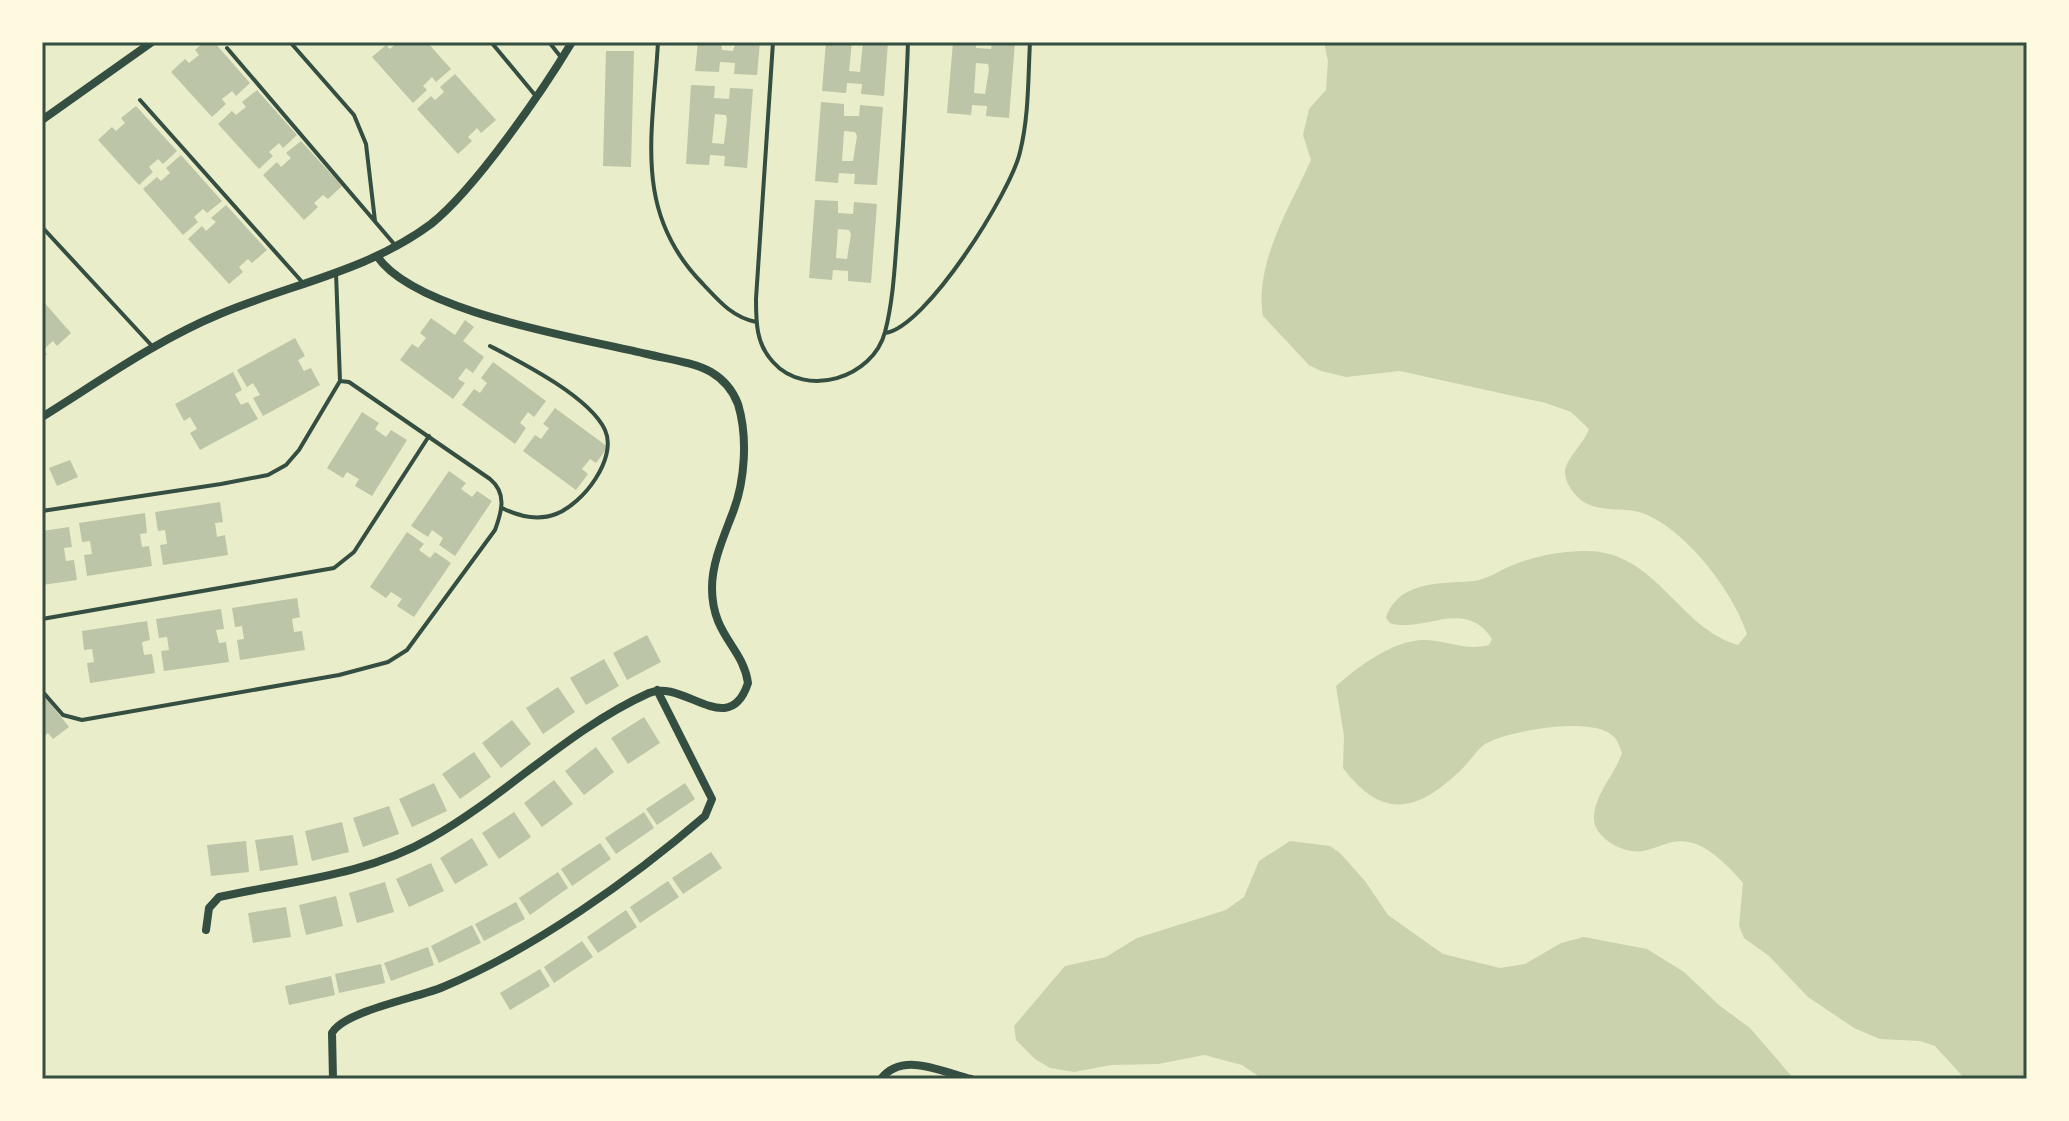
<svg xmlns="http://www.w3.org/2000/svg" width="2069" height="1121" viewBox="0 0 2069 1121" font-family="Poppins,sans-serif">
<rect width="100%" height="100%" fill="#e9edc9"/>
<path fill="#cad2ad" d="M1324,42H2027V1079H1965L1935,1046L1920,1041L1880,1039L1854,1028L1808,997L1769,956L1744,938L1739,926L1743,883C1731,869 1714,851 1696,844C1675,836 1662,847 1643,851C1624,855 1591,837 1594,815C1596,793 1615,774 1622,753C1619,745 1617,737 1609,733C1585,718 1515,730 1489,742C1478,747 1472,759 1463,768C1419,811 1384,822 1343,768L1344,736L1336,686C1359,666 1394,639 1426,640C1448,641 1467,651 1489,645L1492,639C1465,597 1423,634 1390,623L1386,618C1399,580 1440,584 1474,581C1488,579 1500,570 1513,565C1535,556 1561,551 1585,551C1656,550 1678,628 1738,645L1747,634C1734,593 1687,531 1645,514C1628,507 1607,512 1590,505C1578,501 1565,485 1565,472C1566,458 1584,444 1589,429L1571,412L1546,403L1427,377L1400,371L1346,377L1321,371L1309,365L1263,316C1254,263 1290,207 1311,160L1303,135L1309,109L1326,90L1328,61Z
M1290,841L1330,846L1340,853L1365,881L1388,915L1443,954L1500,968L1525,964L1561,943L1584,937L1647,949L1684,972L1720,1006L1750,1028L1794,1079H1263L1242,1065L1204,1055L1158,1064L1111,1065L1074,1072L1050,1068L1035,1059L1016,1040L1014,1026L1065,966L1106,957L1137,938L1226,910L1244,897L1259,861Z"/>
<path fill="#bcc5a7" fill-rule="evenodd" d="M204,42H214L250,83L236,96L232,91L222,99L226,104L212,117L171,72L185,59L189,63L199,55L195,50Z
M398,42H427L451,69L436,82L432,77L423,86L427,90L413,103L372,57L386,45L390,49Z
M698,42H721L722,50L733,51L736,42H760L757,75L734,74L735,63L720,62L719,72L695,71Z
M826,42H852L849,71L860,72L863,42H888L884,96L861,94L862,84L847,83L846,93L822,91Z
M953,42H976V48L991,49L992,42H1015L1009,118L986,116L987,106L972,105L971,115L947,113ZM976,63L988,64L989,69L985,94L974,93Z
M606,51H634L631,167L603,166Z
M455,74L496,120L481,133L477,128L468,137L472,141L458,154L417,109L431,96L435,100L444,92L440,87Z
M691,85L715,86L714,98L729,99L730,88L753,89L747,168L724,166L725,156L710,155L709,165L686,164ZM715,114L726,115L727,119L724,144L712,143Z
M257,90L297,135L283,148L279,143L269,152L273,156L259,169L218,124L232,111L236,115L246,107L242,102Z
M821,102L844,104V116H859L860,105L883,107L877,185L854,184L855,174L839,173L838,183L815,181ZM844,131L855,132L857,136L853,161H842Z
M136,106L177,151L163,164L158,159L149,167L153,172L139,185L98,140L112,127L116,131L125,123L121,118Z
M301,141L342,186L328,199L323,195L314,203L318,207L304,220L263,175L277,162L281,167L291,158L286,153Z
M181,155L222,201L207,213L203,209L194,217L198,222L183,235L143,189L157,177L161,181L170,173L166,168Z
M815,200L838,201V213L853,214L854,202L877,204L871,283L848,281V271L833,270L832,280L809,278ZM838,229L849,230L851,234L847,259L836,258Z
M226,205L267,250L252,263L248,259L239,267L243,272L229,284L188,239L202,226L206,231L216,222L211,218Z
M42,300L71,333L57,346L53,341L43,350L47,354L42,359Z
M431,318L455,335L465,320L474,327L463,341L484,357L473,373L466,368L458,379L465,383L453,399L400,360L412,344L418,348L426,338L420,333Z
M295,338L305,356L298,360L304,371L311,368L320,385L263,416L253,398L260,395L253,383L247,387L237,370Z
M493,362L546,401L534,417L528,412L520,423L526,428L515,444L462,405L474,389L480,393L487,383L481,378Z
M233,372L242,390L235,394L241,405L248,402L258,419L200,450L190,433L197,429L190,417L184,421L175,404Z
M555,408L608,447L596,463L590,459L582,469L588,474L576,490L523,451L535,435L541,439L549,428L543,424Z
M362,412L379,423L375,429L386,437L391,430L407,440L372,496L355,486L359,479L347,472L343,478L327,468Z
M70,460L78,477L57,486L49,468Z
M449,471L466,483L461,489L472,497L477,491L492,501L455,556L439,545L443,538L432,530L428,537L411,526Z
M220,502L223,522L215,523L217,537L225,535L228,555L163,565L160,545L167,544L165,530L158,531L155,512Z
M145,513L147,533L140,534L142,547L149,546L152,566L87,576L84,555L92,554L90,541L82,542L79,523Z
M69,527L72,547L64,548L66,561L74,560L77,580L42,585V531Z
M407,532L424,544L419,550L430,558L435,552L451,563L414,617L397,606L402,599L391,592L386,598L370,587Z
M297,598L300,617L292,619L294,632L302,631L305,650L240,660L237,640L244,639L242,626L235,627L232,608Z
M221,609L224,629L216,630L219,643L226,642L229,662L164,671L161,651L169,650L167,637L159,638L156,619Z
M147,621L150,640L142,642L144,655L152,654L155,673L90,683L87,663L94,662L92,649L84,650L82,631Z
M647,635L661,662L627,680L613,653Z
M604,659L619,686L586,705L570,678Z
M558,687L575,712L543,734L526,708Z
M42,693L69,727L53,739L48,733L42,738Z
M644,717L660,743L628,764L611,738Z
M512,720L531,744L501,768L482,743Z
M596,747L614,772L584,795L565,771Z
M474,752L491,777L460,799L442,774Z
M554,780L573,804L542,827L524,803Z
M434,783L447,811L412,827L399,799Z
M685,783L695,799L657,825L646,809Z
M389,806L399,834L363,847L353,818Z
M514,812L531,837L499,859L482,833Z
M644,812L654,828L616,854L605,838Z
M342,822L349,852L312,861L305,831Z
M293,835L298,865L260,871L255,840Z
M472,838L488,865L455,884L440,858Z
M246,841L249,872L211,876L207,845Z
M600,843L611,859L572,886L561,869Z
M711,852L722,868L683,894L672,878Z
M431,863L444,891L409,907L396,879Z
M558,872L568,888L530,915L519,898Z
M668,881L679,897L640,923L630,907Z
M385,882L394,912L357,923L349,893Z
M336,896L343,926L306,935L299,905Z
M516,902L525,919L484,941L475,924Z
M286,907L291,937L253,943L248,913Z
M626,910L637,927L598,953L587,937Z
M472,925L481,943L439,963L431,946Z
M582,941L593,957L554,983L544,967Z
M428,947L434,965L391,981L384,963Z
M381,964L385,983L339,993L335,974Z
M540,969L550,986L510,1010L500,993Z
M331,976L335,995L289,1005L285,986Z"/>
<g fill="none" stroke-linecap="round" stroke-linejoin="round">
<path stroke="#344e41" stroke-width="4" d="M290,42L354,115L366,144L375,221
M491,42L535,95
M549,42L560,56
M658,42C653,134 632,212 703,284C719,301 732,317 756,322
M773,42L756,299C756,322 756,344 773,362C806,399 873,378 885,332C894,298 895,259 898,224C902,163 906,103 908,42
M227,48L395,245
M140,100L303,283
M42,227L153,347
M885,333C925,329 1011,192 1020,152C1029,116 1028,78 1030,42
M490,346C521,362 590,397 605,430C618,458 583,504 556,514C538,521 518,516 502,508
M42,511L221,484L268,475L286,465L299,450L340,381L336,273
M42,619L334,568L354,552L429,436
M42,691L63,715L82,720L339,675L388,662L407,650L495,530C502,511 507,493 490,479L349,382L340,381"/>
<path stroke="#344e41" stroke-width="8" d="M42,120L152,42
M42,417C100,381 157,340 220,314C291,284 368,271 431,224C475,189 542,92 572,42
M206,930L209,908L219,897C291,881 365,876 431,838C507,795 569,729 649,693C683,678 729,741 748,683C743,647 712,636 712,588C712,562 724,536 733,512C745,481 748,437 738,404C733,391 723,379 711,372C693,362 667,359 647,354C581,338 414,312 377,256
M333,1079L332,1033C344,1011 417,998 443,987C532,950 632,879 705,816L712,799L657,690
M881,1079C902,1051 943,1072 971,1079"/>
</g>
<rect width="2069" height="1121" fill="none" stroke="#fefae0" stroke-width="88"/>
<rect x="44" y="44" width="1981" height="1033" fill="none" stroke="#344e41" stroke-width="3"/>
</svg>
